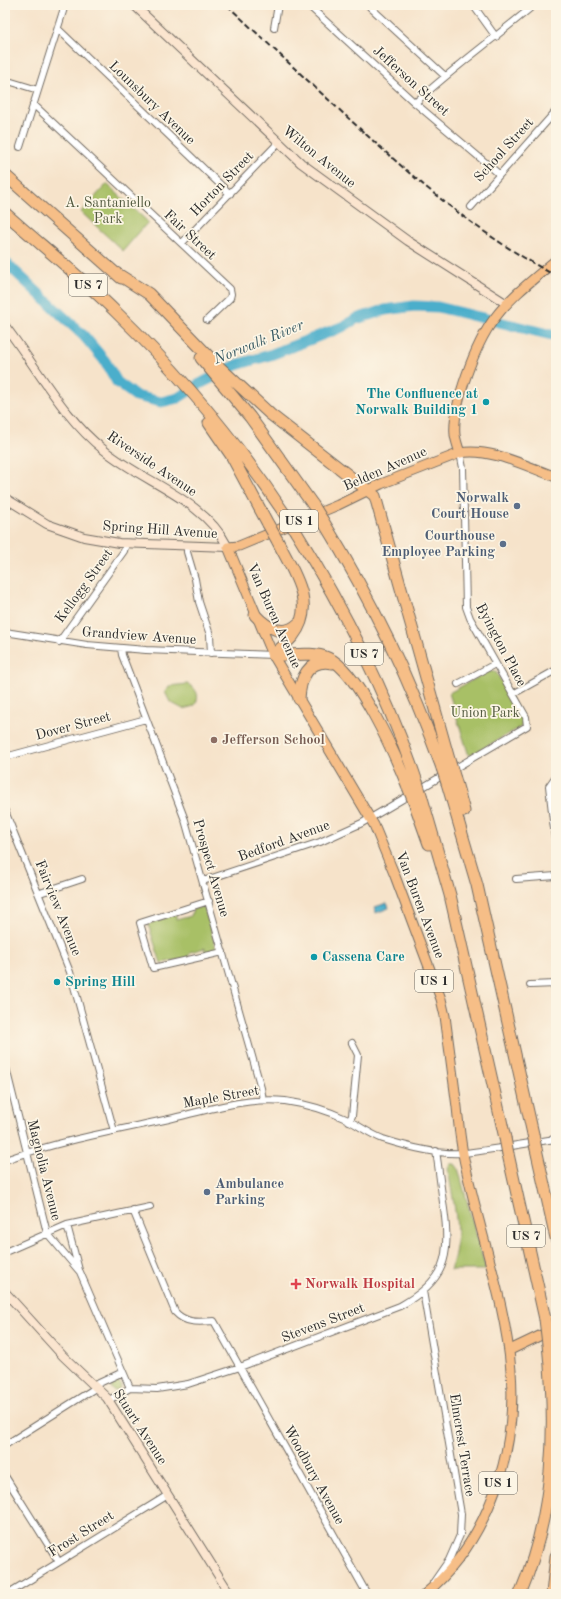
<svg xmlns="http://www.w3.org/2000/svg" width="561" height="1599" viewBox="0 0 561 1599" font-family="'Old Standard TT',serif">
<rect width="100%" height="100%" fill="#fcf5e5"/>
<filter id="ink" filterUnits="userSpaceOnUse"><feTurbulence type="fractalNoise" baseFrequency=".025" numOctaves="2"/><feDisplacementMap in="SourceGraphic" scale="8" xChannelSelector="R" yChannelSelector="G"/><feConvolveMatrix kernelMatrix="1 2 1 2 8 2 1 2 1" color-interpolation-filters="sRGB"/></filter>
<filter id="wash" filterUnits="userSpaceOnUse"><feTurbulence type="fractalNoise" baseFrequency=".012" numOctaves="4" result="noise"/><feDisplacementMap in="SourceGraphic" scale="16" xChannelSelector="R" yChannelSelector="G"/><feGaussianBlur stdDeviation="0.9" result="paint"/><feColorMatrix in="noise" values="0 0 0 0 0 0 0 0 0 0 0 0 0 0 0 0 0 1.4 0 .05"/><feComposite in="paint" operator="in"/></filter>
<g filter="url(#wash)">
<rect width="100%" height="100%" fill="#f6e3ca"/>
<path fill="#a8c066" stroke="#6a7648" d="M107,184L148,222L123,251L81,212Z
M489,671L496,672L524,721L521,727L469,756L449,693Z
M187,684C197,688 201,697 194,706L183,709L170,702L165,692L169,686Z
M204,906L217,951L205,954V948L190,952L188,958L161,963L148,924L176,914V920L191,916L193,909Z
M450,1164H455L458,1168L486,1270H450C464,1236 453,1204 448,1169Z
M111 1386a5 5 0 1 1 10 0a5 5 0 1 1-10 0Z"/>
<path fill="#4caecb" stroke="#3c6c7b" d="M387,903L389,908L376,913L375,907Z"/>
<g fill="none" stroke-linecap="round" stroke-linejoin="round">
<path stroke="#4caecb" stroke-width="11" d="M5,262L84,336L105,361L117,382L136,396L161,402L178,398L198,385L236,365L270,355L342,327L356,319L385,310L414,306L438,307L556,336"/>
</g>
</g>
<g filter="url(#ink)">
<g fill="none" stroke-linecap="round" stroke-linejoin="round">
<defs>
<path id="street" d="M308,5L415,103L499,174
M473,5L496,37
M370,7L445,76
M274,28L278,5
M58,29L230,194
M5,80L38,90
M415,103C453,68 495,38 534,5
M33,104L230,289L231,294L230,298L207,320
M20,147L65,5
M471,207L556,111
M182,243L279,142
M187,545V552L195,579L199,602L210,635L211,653
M5,632L87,645L146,650L273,655
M59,642L124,551L126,544
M121,648L122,655L185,820L261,1088L263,1100
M458,684L495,664
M513,694L556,670
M5,757L146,719
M556,776L549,786L556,847
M5,811L70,972L114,1131
M516,879L556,876
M203,881L320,842L362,823L527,726L526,717L470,618L466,607L463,468L460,453
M40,893L82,879
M209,901L140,923L153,968L223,952
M530,985L556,984
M5,1064L47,1233L80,1272L130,1388
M349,1121L352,1116L358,1055L352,1043
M5,1160C58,1141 114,1131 169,1119C207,1110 246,1097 285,1101C306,1104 327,1110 346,1119C358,1125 370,1134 383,1139C408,1147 437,1155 463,1153C494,1150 525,1143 556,1139
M133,1210L175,1312C186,1324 199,1322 214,1321L367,1594
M67,1225L79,1270
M5,1252L67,1225L150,1207
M423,1291L461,1514L460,1535L449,1560L433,1583
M95,1385L123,1372
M109,1400L130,1388L157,1389L188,1384L240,1367L400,1306C445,1281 451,1258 444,1209C441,1190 439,1170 436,1151
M5,1445L97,1387
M5,1476L59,1562
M7,1594L168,1495"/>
<path id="secondary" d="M134,5L301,163L408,241L507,304
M5,326C36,366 64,419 104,450C144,483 203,498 228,547L119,543L84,537L47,524L5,498
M5,1292L63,1356L107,1398L230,1594"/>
<path id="primary" d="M460,453C458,447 456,441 455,435C452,405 476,343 494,319C511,296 535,278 556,260
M510,1350L556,1328
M425,1594C454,1570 474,1541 489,1506C541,1386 492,1286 466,1168C461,1148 459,1128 457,1107C453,1077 449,1046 445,1016L441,999L395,876L374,825L273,655L228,547L239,546L338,505L381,484L460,453C489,447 528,467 556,477"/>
<path id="highway" d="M5,175L121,278
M5,213C42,246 81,277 116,312C180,374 237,442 286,516
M116,273L149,294L216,364L270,414L375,496L450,763
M201,358L250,417L313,505
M209,423L231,455L268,524
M323,521C371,599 411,681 442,768
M296,532C345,611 387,694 417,782
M255,615C267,628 284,638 299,623
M273,655C291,656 311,651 328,658C358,670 396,757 408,787
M273,655C280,649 287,643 293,636C318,604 292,570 277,540
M299,699C300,679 308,658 332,663
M455,779L464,811
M447,783L477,885L533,1134
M422,798L450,895L505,1138
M414,802L429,844
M536,1149L556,1238
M508,1154L545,1319
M520,1594C554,1514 557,1429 548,1344
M552,1594L556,1556"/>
</defs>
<use href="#street" stroke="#726b63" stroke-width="8"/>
<use href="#secondary" stroke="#726b63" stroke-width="10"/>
<use href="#primary" stroke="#726b63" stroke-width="11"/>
<use href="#highway" stroke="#726b63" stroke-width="13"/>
<use href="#street" stroke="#fff" stroke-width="6"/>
<use href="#secondary" stroke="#fbe5cf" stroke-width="8"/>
<use href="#primary" stroke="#f6be87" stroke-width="9"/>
<use href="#highway" stroke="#f6be87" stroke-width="11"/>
<path stroke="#2b2b2b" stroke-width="2" stroke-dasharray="6 3" stroke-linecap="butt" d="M227,5C266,42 305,78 345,115C412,177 474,232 556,276"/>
<defs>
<path id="highway-bridge" d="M313,505L323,521
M286,516L296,532
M268,524L277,540
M450,763L455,779
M442,768L447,783
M417,782L422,798
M408,787L414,802
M533,1134L536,1149
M505,1138L508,1154
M545,1319L548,1344"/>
</defs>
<use href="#highway-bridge" stroke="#726b63" stroke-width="13" stroke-linecap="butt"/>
<use href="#highway-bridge" stroke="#f6be87" stroke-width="11"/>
</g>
</g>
<g fill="#0f9aa8" stroke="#fcf5e5" stroke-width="1.5">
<circle cx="486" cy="402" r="4"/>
<circle cx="314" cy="957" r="4"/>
<circle cx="57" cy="982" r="4"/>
</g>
<g fill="#5c6f8a" stroke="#fcf5e5" stroke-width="1.5">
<circle cx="517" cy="506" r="4"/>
<circle cx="503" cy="544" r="4"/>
<circle cx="207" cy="1192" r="4"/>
</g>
<circle fill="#8d6e63" stroke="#fcf5e5" stroke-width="1.5" cx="214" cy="740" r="4"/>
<path fill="#e0444e" stroke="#fcf5e5" stroke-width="1.5" d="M294 1278h4v4h4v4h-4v4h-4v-4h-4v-4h4z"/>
<g text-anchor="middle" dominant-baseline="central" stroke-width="3.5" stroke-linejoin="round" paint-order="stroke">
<g fill="#fcf5e5" stroke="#6a6863" stroke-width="1">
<rect x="69" y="274" width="38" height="22" rx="3"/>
<rect x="280" y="510" width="38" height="22" rx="3"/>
<rect x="345" y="643" width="38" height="22" rx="3"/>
<rect x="415" y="970" width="38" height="22" rx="3"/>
<rect x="507" y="1225" width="38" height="22" rx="3"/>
<rect x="479" y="1472" width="38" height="22" rx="3"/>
</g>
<g font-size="13" font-weight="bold" fill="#2b2b2b">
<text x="88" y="285">US 7</text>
<text x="299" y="521">US 1</text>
<text x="364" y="654">US 7</text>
<text x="434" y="981">US 1</text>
<text x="526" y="1236">US 7</text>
<text x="498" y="1483">US 1</text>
</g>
<g font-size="14" fill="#2b2b2b" stroke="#fcf5e5">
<text transform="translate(411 81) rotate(42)">Jefferson Street</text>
<text transform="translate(152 103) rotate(44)">Lounsbury Avenue</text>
<text transform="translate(504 150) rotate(-48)">School Street</text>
<text transform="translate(319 157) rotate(39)">Wilton Avenue</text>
<text transform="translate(222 184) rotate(-46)">Horton Street</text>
<text transform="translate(190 235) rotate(43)">Fair Street</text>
<text transform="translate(152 464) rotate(34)">Riverside Avenue</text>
<text transform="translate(385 469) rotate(-24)">Belden Avenue</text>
<text transform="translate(160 530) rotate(4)">Spring Hill Avenue</text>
<text transform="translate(84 586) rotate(-54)">Kellogg Street</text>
<text transform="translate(274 616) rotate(66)">Van Buren Avenue</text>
<text transform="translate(139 636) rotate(4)">Grandview Avenue</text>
<text transform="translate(501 645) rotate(62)">Byington Place</text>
<text transform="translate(73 726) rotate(-15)">Dover Street</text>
<text transform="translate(284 841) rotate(-20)">Bedford Avenue</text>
<text transform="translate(211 868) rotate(74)">Prospect Avenue</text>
<text transform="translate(420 905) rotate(69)">Van Buren Avenue</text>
<text transform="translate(58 908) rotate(68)">Fairview Avenue</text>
<text transform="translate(221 1097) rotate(-10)">Maple Street</text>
<text transform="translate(44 1170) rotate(76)">Magnolia Avenue</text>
<text transform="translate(323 1323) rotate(-21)">Stevens Street</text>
<text transform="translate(140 1427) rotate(57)">Stuart Avenue</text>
<text transform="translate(462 1445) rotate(81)">Elmcrest Terrace</text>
<text transform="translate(314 1475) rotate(61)">Woodbury Avenue</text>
<text transform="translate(81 1534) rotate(-32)">Frost Street</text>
</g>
<g font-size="14" fill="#50583d" stroke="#fcf5e5">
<text x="108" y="203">A. Santaniello<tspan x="108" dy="16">Park</tspan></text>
<text x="485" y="713">Union Park</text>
</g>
<g font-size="14" font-weight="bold" fill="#0d838f" stroke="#fcf5e5" text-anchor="start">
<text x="478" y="394" text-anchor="end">The Confluence at<tspan x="478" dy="16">Norwalk Building 1</tspan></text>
<text x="322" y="957">Cassena Care</text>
<text x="65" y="982">Spring Hill</text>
</g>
<g font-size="14" font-weight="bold" fill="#4e5e75" stroke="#fcf5e5" text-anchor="end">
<text x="509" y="498">Norwalk<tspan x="509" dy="16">Court House</tspan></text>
<text x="495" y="536">Courthouse<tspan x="495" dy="16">Employee Parking</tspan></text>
<text x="215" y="1184" text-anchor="start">Ambulance<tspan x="215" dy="16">Parking</tspan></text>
</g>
<g font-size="14" font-weight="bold" fill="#785e54" stroke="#fcf5e5" text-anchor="start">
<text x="222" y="740">Jefferson School</text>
</g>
<g font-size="14" font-weight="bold" fill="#be3a42" stroke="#fcf5e5" text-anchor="start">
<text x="305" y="1284">Norwalk Hospital</text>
</g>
<g font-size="15" font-style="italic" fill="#375963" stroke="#fcf5e5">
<text transform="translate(259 343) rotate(-22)">Norwalk River</text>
</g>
</g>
<rect width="561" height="1599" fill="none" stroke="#fcf5e5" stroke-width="20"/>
</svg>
